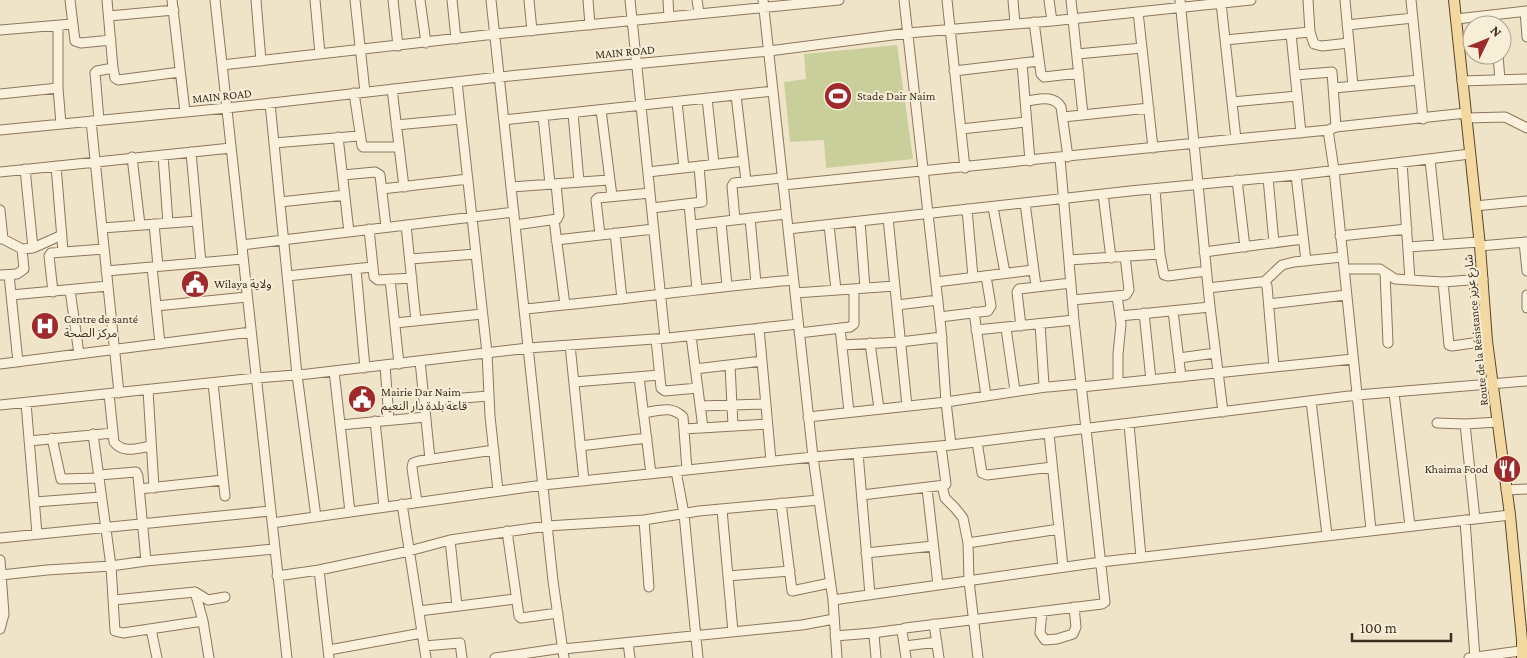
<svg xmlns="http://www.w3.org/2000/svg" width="1527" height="658" viewBox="0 0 1527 658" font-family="'Crimson Pro','Noto Sans Arabic',serif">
<rect width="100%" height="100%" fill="#f0e4c8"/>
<path fill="#c9cf9b" d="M897,45L913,159L826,168L824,140L790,142L784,82L806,79L804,54Z"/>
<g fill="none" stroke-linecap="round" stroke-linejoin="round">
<defs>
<path id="minor" d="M70,0L75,41L81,43L111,40
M172,0L185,112
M215,0L287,658
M256,0L261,61
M315,0L320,54
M355,0L365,92
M393,0L398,46
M420,0L426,43
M452,0L456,39
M491,0L553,581L564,658
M529,0L532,31
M588,0L590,25
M630,0L665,338
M668,0L669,17
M697,0L699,13
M763,0L813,457L833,600
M947,0L965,168
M1013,0L1015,24
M1049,0L1052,21
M1071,0L1083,115
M1180,0L1210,307
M1308,0L1310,32L1314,44L1322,46L1349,43
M1345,0L1353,86
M1411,0L1423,119
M1221,3L1236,139
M1525,11L1527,37
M1138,12L1153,148
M1494,15L1495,25
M109,16L174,10
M1456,19L1527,11
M1034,22L1041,74L1044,77L1079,73
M1347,25L1413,18
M58,26V88L61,124
M0,30L72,24
M1291,34L1301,133
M1225,40L1310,32
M1077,54L1142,48
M1498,55L1500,80
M1022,63L1030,161
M222,65L495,34L839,0
M113,68L115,78L118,80L180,72
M954,71L1039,61
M1295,75L1332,72L1336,127
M1462,81L1527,79
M457,82L487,353L490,416L498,491
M1334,88L1419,80
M392,89L404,187
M354,93L362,146L363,147H399
M0,94L58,88
M736,95L746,181
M707,98L714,164
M1025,101C1038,100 1053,94 1061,107L1068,157
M677,102L684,168
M1232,102L1297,96
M270,103L297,375L316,517
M601,110L612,196
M573,113L579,182
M543,116L550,184
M1063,117L1149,108
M1466,118L1505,117L1527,128
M99,120L95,73L97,71L113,68L107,0
M504,120L773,91
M91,121L119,393
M396,125L461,119
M961,129L1026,122
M0,130L227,108L499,77L769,51L908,33L1052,21L1251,0
M1328,130L1334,170L1371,530
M338,137L349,232
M274,143L359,136
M191,152L201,263
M163,155L168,223
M132,157L140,225
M1430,160L1439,245
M1402,162L1410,280
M56,166L63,251
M25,169L33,248
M0,172L231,148
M648,172L744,161
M343,175L375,172L380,175L386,227
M1296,175L1306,261
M1268,178L1274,243
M1237,180L1245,247
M783,185L1236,139L1328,130L1336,127L1466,113
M511,187L609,180
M382,189L468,179
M1155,189L1160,254L1164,275L1168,276L1206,271
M1103,194L1111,258
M280,202L345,195
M1025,203L1036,286
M689,204L697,289
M1475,206L1527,201
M993,207L1005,273
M652,208L702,202L699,166
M967,209L973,277
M0,210L3,239
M750,218L756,283
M888,218L907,406
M554,220L565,305
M735,220L732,186L734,183L782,178
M860,221L865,288
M721,222L727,286
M154,224L158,266
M406,225L416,321
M515,225L557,219L559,215L556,184
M692,225L786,214
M829,225L836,290
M102,228L197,221
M369,229L374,277L378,280L412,278
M788,229L1130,191L1296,175L1470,154
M615,233L622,299
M600,235L596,200L598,198L650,193
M1340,236L1407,229
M0,239H3L22,249L33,248L62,235
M556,240L654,229
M1524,242L1527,271
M242,245L514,212
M1480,246L1527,242
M1408,247L1479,242
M1204,252L1303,239
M410,259L476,254
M1069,260L1160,254
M152,267L160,344
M356,269L365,368
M1344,269H1380L1395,279L1410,280L1443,282L1483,279
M106,271L243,259
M1385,273L1388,343
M0,275L17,274L24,269L22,249
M9,275L18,362
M287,276L372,267
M390,279L399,364
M936,282L1033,270
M1264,282L1282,265L1294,262L1342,257
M1443,282L1449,345L1452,346L1487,341
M1208,288L1260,282H1264L1267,286L1274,367
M70,290L79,354
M53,292L49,256L51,253L104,249
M795,293L895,286
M11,295L108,286
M1527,295V308
M1117,296L1121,324L1118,354V383
M1072,300L1126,295L1129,290L1125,256
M1269,304L1346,295
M897,305L938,300
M156,306L247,297
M524,309C614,301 703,288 793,280
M1173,311L1181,377
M974,312L986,396
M1144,313L1151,380
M1120,316L1210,307L1223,412
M940,317L988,311L991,306L986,276
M395,323L482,314
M1040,324L1044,385L1048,387L1080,384
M1021,326L1017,292L1019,289L1071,283
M759,328L771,461
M840,328L849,412
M1006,328L1015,391
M976,330L1074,320
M799,333L850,327L854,324V289
M691,336L703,428
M656,339L661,388L665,391L698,388
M870,343L879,409
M570,345L584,481
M842,345L900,342L942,337
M1179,358L1215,353
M420,361L430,459
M0,364L251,332
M385,365L389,420
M730,365L733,426
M695,369L762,361
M334,371L350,512
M639,377L651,474
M574,382L660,375
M213,383L225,496
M1081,387L1353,359
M148,390L154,488
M1394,393L1410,526
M109,394L114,442C123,454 138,448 151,446
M424,401L489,396
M1311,401L1327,535
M26,403L37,534
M0,405L256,378L308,374L528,348L668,338L798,324
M700,406L766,404
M643,413C658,411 671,405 683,417L687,470
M808,417L946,402L1046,387
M375,421L384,507
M1437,423L1465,424L1498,422
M1129,424L1141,557
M1465,424L1475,519
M340,425L426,417
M684,429L767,424
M93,434L111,566L115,631L123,633L203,621
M1049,434L1063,567
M52,438L61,479L99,478
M29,441L113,433
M977,442L982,473L987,475L1052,467
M951,445L1357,395L1527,381
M580,446L647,438
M858,453L870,595
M676,471L684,514L698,658
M99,475L136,472L138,476L146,561
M942,486L945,498L955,508L963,518L968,543L969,581L978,658
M927,488L938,585
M139,489L223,480
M1506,490L1527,489
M862,495L945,485L946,484L941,446
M35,502L101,497
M417,502L412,468L413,463L419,461L494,450
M781,503L792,591L830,583
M402,504L426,658
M722,510L733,632
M644,520L649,587
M1465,520L1475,658
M272,523L543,485L813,457L951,445L946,402L941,329L904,0
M507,531L519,616L521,618L558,613
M0,538L270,511
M450,540L457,606
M968,543L1059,529
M866,553L933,546
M0,560L4,614L0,629
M319,570L329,658
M1,575L47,570L111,566L146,561L274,549
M277,576L319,570L409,551L450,540L547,526L644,520L699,511L819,500
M728,576L790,571
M195,592L203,621L209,658
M114,600L195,592L208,600L225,597
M419,611L515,599
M1042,611L1040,633L1045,640L1057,639L1073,634L1076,627L1074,607
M934,624L939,658
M151,629L157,658
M872,633L903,629
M835,636L872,633L874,635L876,658
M628,643L630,658
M424,646L460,643L462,658
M905,646L937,642
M563,649L802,625L834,619
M329,650L422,633
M495,658L563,648
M837,658L833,600L1101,562L1510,515
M906,658L902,631L905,628L1102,604L1105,602L1074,320L1060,158
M1469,658L1527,650"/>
<path id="major" d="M1454,0L1480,246L1487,341L1510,515L1522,640V658"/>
</defs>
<use href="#minor" stroke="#8d765c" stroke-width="11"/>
<use href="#major" stroke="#5b4430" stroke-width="12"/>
<use href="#minor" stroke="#faf1dc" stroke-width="9"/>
<use href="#major" stroke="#f3d9a0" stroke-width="10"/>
</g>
<defs>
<symbol id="stadium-disc" viewBox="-11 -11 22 22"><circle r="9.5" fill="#9e2a2b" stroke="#f7eed8"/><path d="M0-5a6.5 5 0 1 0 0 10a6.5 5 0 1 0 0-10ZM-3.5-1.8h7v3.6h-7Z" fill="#fff"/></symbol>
<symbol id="civic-disc" viewBox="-11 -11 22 22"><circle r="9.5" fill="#9e2a2b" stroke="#f7eed8"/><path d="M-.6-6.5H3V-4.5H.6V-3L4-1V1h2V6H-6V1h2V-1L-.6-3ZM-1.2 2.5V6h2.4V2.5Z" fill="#fff"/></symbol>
<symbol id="hospital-disc" viewBox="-11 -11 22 22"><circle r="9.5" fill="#9e2a2b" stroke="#f7eed8"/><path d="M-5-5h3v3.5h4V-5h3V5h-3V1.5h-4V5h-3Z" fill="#fff"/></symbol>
<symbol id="restaurant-disc" viewBox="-11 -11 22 22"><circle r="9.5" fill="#9e2a2b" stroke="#f7eed8"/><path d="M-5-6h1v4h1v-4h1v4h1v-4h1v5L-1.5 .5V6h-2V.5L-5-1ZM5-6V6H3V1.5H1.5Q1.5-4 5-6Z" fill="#fff"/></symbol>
</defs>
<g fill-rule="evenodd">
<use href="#stadium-disc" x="822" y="80" width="32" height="32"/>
<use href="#civic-disc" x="179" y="268" width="32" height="32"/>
<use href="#hospital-disc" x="29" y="310" width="32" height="32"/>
<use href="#civic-disc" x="346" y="383" width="32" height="32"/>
<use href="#restaurant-disc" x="1491" y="453" width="32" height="32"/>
</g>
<g text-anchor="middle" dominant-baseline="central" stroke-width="4" stroke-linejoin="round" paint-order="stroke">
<g font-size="12" fill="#3d2e20" stroke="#f7eed8">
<text transform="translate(625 52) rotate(-5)">MAIN ROAD</text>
<text transform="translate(222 96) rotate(-6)">MAIN ROAD</text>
<text transform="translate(1476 330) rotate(-96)">Route de la Résistance شارع عزيز</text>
</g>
<g font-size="12" fill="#3d2e20" stroke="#f7eed8" text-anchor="start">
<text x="857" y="96">Stade Dair Naim</text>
<text x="214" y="284">Wilaya ولاية</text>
<text x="64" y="319">Centre de santé<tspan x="64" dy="14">مركز الصحة</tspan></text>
<text x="381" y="392">Mairie Dar Naim<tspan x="381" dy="14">قاعة بلدة دار النعيم</tspan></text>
<text x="1488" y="469" text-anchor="end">Khaima Food</text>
</g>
</g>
<g transform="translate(1487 40) rotate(47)"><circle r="24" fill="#f7eed8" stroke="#ada18e"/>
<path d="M0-4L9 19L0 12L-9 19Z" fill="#9e2a2b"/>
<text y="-8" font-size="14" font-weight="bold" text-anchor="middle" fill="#3d2e20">N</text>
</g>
<path d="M1352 633v8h99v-8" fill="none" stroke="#3d2e20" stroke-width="2.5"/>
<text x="1360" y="633" font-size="15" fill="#3d2e20" stroke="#f7eed8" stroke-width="4" paint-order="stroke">100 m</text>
</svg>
